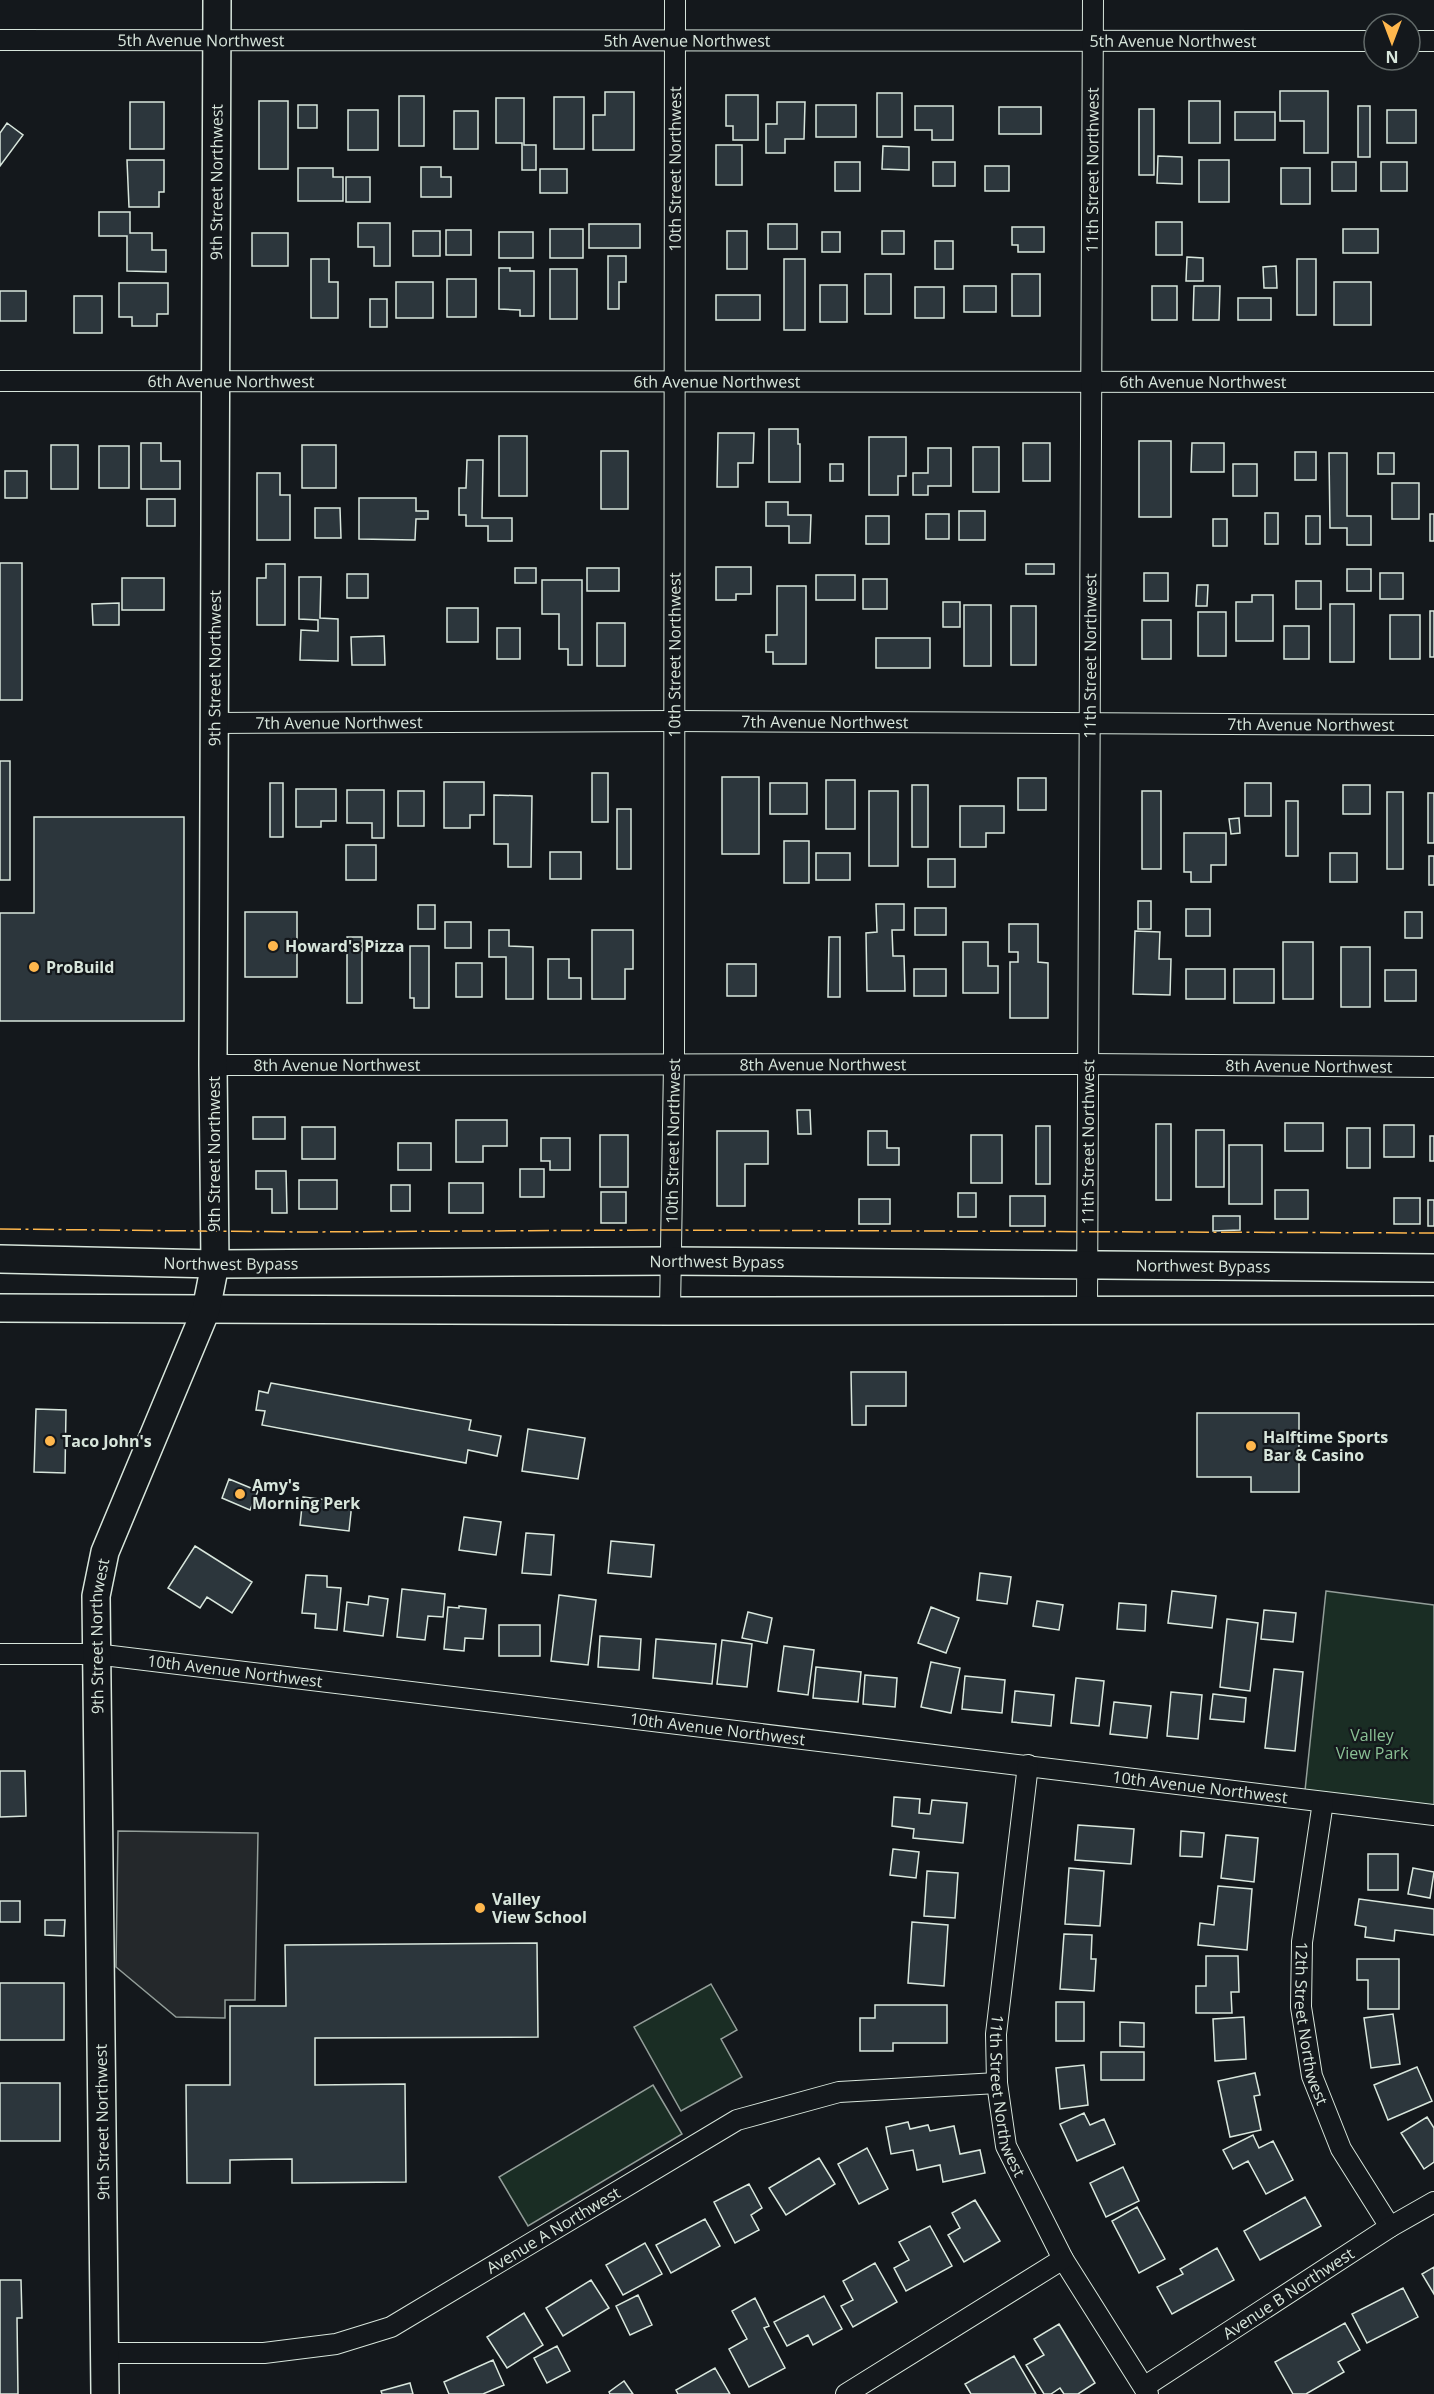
<svg xmlns="http://www.w3.org/2000/svg" width="1434" height="2394" viewBox="0 0 1434 2394" font-family="'Open Sans',sans-serif">
<rect width="100%" height="100%" fill="#14181c"/>
<path fill="#1a2d24" stroke="#939e99" stroke-width="1.5" d="M1326,1591L1434,1605V1815L1304,1800Z
M711,1984L737,2030L721,2039L742,2077L681,2111L634,2027Z
M653,2085L682,2134L528,2226L499,2177Z"/>
<path fill="#24282b" stroke="#939e99" stroke-width="1.5" d="M118,1831L258,1833L255,2000H225V2018L176,2017L116,1967Z"/>
<path fill="#2c363c" stroke="#d8e6dc" stroke-width="1.5" d="M1280,91H1328V153H1304V121H1280Z
M605,92H634V150H593V115H605Z
M877,93H902V137H877Z
M726,95H758V140H733V126H726Z
M399,96H424V146H399Z
M554,97H584V149H554Z
M496,98H524V145H536V170H522V143H496Z
M259,101H288V169H259Z
M1189,101H1220V143H1189Z
M130,102H164V149H130Z
M777,102H805L804,139H785V153H766V124H777Z
M298,105H317V128H298Z
M816,105H856V137H816Z
M915,106H953V140H932V130H915Z
M1358,106H1370V157H1358Z
M999,107H1041V134H999Z
M1139,109H1154V175H1139Z
M348,110H378V150H348Z
M1387,110H1416V143H1387Z
M454,111H478V149H454Z
M1235,112H1275V140H1235Z
M7,123L23,135L0,166V133Z
M716,145H742V185H716Z
M883,146L909,147V170L882,169Z
M1158,156L1182,157V184L1157,183Z
M127,160H164V192H159V207H129Z
M1199,160H1229V202H1199Z
M835,162H860V191H835Z
M933,162H955V186H933Z
M1332,162H1356V191H1332Z
M1381,162H1407V191H1381Z
M985,166H1009V191H985Z
M421,167H441V177H451V197H421Z
M298,168H333V177H343V201H298Z
M1281,168H1310V204H1281Z
M540,169H567V193H540Z
M346,177H370V202H346Z
M99,212H130V233H152V250H166V272L127,271V236H99Z
M1156,222H1182V255H1156Z
M358,223H390V266H374V247H358Z
M589,224H640V248H589Z
M768,224H797V249H768Z
M1012,227H1044V252H1018V245H1012Z
M550,229H583V258H550Z
M1343,229H1378V253H1343Z
M446,230H471V255H446Z
M413,231H440V256H413Z
M727,231H747V269H727Z
M882,231H904V254H882Z
M499,232H533V258H499Z
M822,232H840V252H822Z
M252,233H288V266H252Z
M935,241H953V269H935Z
M608,256H626V282H619V309H608Z
M1187,257L1203,258V281H1186Z
M311,259H329V282H338V318H311Z
M784,259H805V330H784Z
M1297,259H1316V315H1297Z
M1276,266L1277,288H1264L1263,267Z
M499,268H510V271H534V316H520V310L499,309Z
M550,269H577V319H550Z
M865,274H891V314H865Z
M1012,274H1040V316H1012Z
M447,279H476V317H447Z
M396,282H433V318H396Z
M1334,282H1371V325H1334Z
M119,283H168V314H157V326H132V317H119Z
M820,285H847V322H820Z
M964,286H996V312H964Z
M1152,286H1177V320H1152Z
M1194,286H1220L1219,320H1193Z
M915,287H944V318H915Z
M0,291H26V321H0Z
M716,295H760V320H716Z
M74,296H102V333H74Z
M1238,298H1271V320H1238Z
M370,299H387V327H370Z
M769,429H798V444H800V482H769Z
M718,433H754L753,463H738V487H717Z
M499,436H527V496H499Z
M869,437H906V476H898V495H869Z
M1139,441H1171V517H1139Z
M141,443H161V461H180V489H141Z
M1023,443H1050V481H1023Z
M1192,443H1224V472H1191Z
M51,445H78V489H51Z
M302,445H336V488H302Z
M99,446H129V488H99Z
M973,447H999V492H973Z
M928,448H951V486H928V495H913V473H928Z
M601,451H628V509H601Z
M1295,452H1316V480H1295Z
M1329,453H1347V516H1371V545H1347V528H1330Z
M1378,453H1394V474H1378Z
M467,460H483L482,518H512V541H488V526H466V515H459V488H466Z
M830,464H843V481H830Z
M1233,464H1257V496H1233Z
M5,471H27V498H5Z
M257,473H280V495H290V540H257Z
M1392,483H1419V519H1392Z
M359,498H416V511H428V519H416L415,540L359,539Z
M147,499H175V526H147Z
M766,502H788V515H811L810,543H789V526H766Z
M315,508H340L341,538H315Z
M959,511H985V540H959Z
M1265,513H1278V544H1265Z
M926,514H949V539H926Z
M1430,514H1434V541H1430Z
M866,516H889V544H866Z
M1306,516H1320V544H1306Z
M1213,519H1227V546H1213Z
M0,563H22V700H0Z
M266,564H285V625H257V578H266Z
M1026,564H1054V574H1026Z
M716,567H751V594H736V600H716Z
M515,568H536V583H515Z
M587,568H619V591H587Z
M1347,569H1371V591H1347Z
M1144,573H1168V601H1144Z
M1380,573H1403V599H1380Z
M347,574H368V598H347Z
M816,575H855V600H816Z
M299,577H321L320,618L338,619V661L300,660L301,630L318,631V620L299,619Z
M122,578H164V610H122Z
M863,579H887V609H863Z
M542,580H582V665H568V649H559V614H542Z
M1296,581H1321V609H1296Z
M1197,585H1208L1207,606H1196Z
M777,586H806V664H773V652H766V635H777Z
M1252,595H1273V641H1236V602H1252Z
M943,602H960V627H943Z
M119,603V625H93L92,604Z
M1330,604H1354V662H1330Z
M964,605H991V666H964Z
M1011,606H1036V665H1011Z
M447,608H478V642H447Z
M1430,611H1434V657H1430Z
M1198,612H1226V656H1198Z
M1390,615H1420V659H1390Z
M1142,620H1171V659H1142Z
M597,623H625V666H597Z
M1284,626H1309V659H1284Z
M497,628H520V659H497Z
M384,636L385,665H352L351,637Z
M876,638H930V668H876Z
M0,761H10V880H0Z
M592,773H608V822H592Z
M722,777H759V854H722Z
M1018,778H1046V810H1018Z
M826,780H855V829H826Z
M444,782H484V815H470V828H444Z
M270,783H283V837H270Z
M770,783H807V814H770Z
M1245,783H1271V816H1245Z
M912,785H928V847H912Z
M1343,785H1370V814H1343Z
M296,789H336V821H321V827H296Z
M347,790H384V838H372V823H347Z
M398,791H424V826H398Z
M869,791H898V866H869Z
M1142,791H1161V869H1142Z
M1387,792H1403V869H1387Z
M1428,793H1434V843H1428Z
M494,795L532,796L531,867H508V844H494Z
M1286,801H1298V856H1286Z
M960,806H1004V833H986V847H960Z
M617,809H631V869H617Z
M34,817H184V1021H0V913H34Z
M1239,818L1240,833L1231,834L1229,819Z
M1184,833H1226V865H1211V882H1191V872H1184Z
M784,841H809V883H784Z
M346,845H376V880H346Z
M550,852H581V879H550Z
M816,853H850V880H816Z
M1330,853H1357V882H1330Z
M1429,856H1434V885H1429Z
M928,859H955V887H928Z
M1138,901H1151V929H1138Z
M876,904H904V930H892L893,956H904L905,991H867L866,933L877,932Z
M418,905H435V929H418Z
M915,908H946V935H915Z
M1186,909H1210V936H1186Z
M245,912H297V977H245Z
M1405,912H1422V938H1405Z
M445,922H471V948H445Z
M1009,924H1038V962L1048,963V1018H1010V962H1018V952H1009Z
M489,930H509V946L533,947V999H506V957H489Z
M592,930H633V969H625V999H592Z
M1135,931L1160,932L1159,959H1171L1170,995L1133,994Z
M347,937H362V1003H347Z
M829,937H840V997H828Z
M963,942H988V966H998V993H963Z
M1283,942H1313V999H1283Z
M410,946H429V1008H414V998H410Z
M1341,947H1370V1007H1341Z
M548,959H569V978H581V999H548Z
M456,963H482V997H456Z
M727,964H756V996H727Z
M914,969H946V996H914Z
M1186,969H1225V999H1186Z
M1234,969H1274V1003H1234Z
M1385,970H1416V1001H1385Z
M797,1110H810L811,1134H798Z
M253,1117H285V1139H253Z
M456,1120H507V1146H483V1162H456Z
M1285,1123H1323V1151H1285Z
M1156,1124H1171V1200H1156Z
M1384,1125H1414V1157H1384Z
M1036,1126H1050V1184H1036Z
M302,1127H335V1159H302Z
M1347,1128H1370V1168H1347Z
M1196,1130H1224V1187H1196Z
M717,1131H768V1164H745V1206H717Z
M868,1131H887V1148H899V1165H868Z
M600,1135H628V1187H600Z
M971,1135H1002V1183H971Z
M1430,1136H1434V1161H1430Z
M541,1138H570V1170H550V1161H541Z
M398,1143H431V1170H398Z
M1229,1145H1262V1204H1229Z
M520,1169H544V1197H520Z
M256,1171H286L287,1213H272V1189H256Z
M299,1180H337V1209H299Z
M449,1183H483V1213H449Z
M391,1185H410V1211H391Z
M1275,1190H1308V1219H1275Z
M601,1192H626V1223H601Z
M958,1193H976V1217H958Z
M1010,1196H1045V1226H1010Z
M1394,1198H1420V1224H1394Z
M859,1199H890V1224H859Z
M1428,1200H1434V1226H1428Z
M1213,1216H1240V1230L1213,1231Z
M851,1372H906V1406H866V1425H852Z
M271,1383L471,1420L469,1430L501,1436L497,1456L468,1450L466,1463L262,1425L265,1411L256,1410L259,1391L268,1393Z
M36,1409L66,1410L65,1473L34,1472Z
M1197,1413H1299V1492H1251V1477H1197Z
M528,1429L585,1438L578,1479L522,1471Z
M229,1479L258,1491L250,1510L222,1498Z
M303,1497L352,1503L349,1531L300,1525Z
M464,1517L501,1522L496,1555L459,1550Z
M526,1533L554,1535L551,1575L522,1573Z
M611,1541L654,1545L651,1577L608,1573Z
M195,1546L252,1582L232,1613L207,1597L200,1608L168,1588Z
M980,1573L1011,1577L1007,1604L977,1600Z
M306,1575L327,1576V1587L341,1588L337,1630L315,1628L316,1614L302,1613Z
M402,1589L445,1594L443,1617L428,1616L425,1640L397,1637Z
M1172,1591L1216,1596L1212,1628L1168,1623Z
M559,1595L596,1600L588,1665L551,1661Z
M369,1596L388,1599L383,1636L344,1631L347,1602L368,1605Z
M1037,1601L1063,1605L1059,1630L1033,1626Z
M1119,1603L1146,1605L1145,1631L1117,1629Z
M459,1606L486,1609L483,1639L465,1638L464,1651L444,1649L448,1607L459,1608Z
M931,1607L959,1618L946,1653L918,1643Z
M1264,1610L1296,1613L1293,1642L1261,1639Z
M748,1612L772,1618L767,1643L742,1638Z
M1227,1619L1258,1623L1250,1691L1220,1687Z
M499,1625H540V1656H499Z
M600,1636L641,1639L639,1670L598,1667Z
M656,1639L716,1644L712,1684L653,1678Z
M722,1640L752,1644L747,1687L717,1684Z
M784,1646L814,1650L808,1695L778,1691Z
M931,1662L960,1668L951,1713L921,1707Z
M816,1667L861,1672L858,1702L813,1698Z
M1274,1669L1303,1672L1295,1751L1265,1748Z
M865,1675L897,1678L895,1707L863,1704Z
M965,1676L1005,1680L1002,1713L962,1709Z
M1076,1678L1104,1681L1099,1726L1071,1723Z
M1015,1691L1054,1695L1051,1726L1012,1722Z
M1171,1692L1202,1695L1198,1739L1167,1736Z
M1213,1694L1246,1698L1244,1722L1210,1719Z
M1114,1702L1151,1706L1147,1738L1110,1734Z
M0,1771H25L26,1816L0,1817Z
M894,1797L920,1799L919,1813L930,1814L932,1800L967,1803L963,1843L913,1838L914,1829L892,1826Z
M1078,1825L1134,1829L1131,1864L1075,1860Z
M1181,1831L1204,1833L1202,1857L1180,1856Z
M1226,1835L1258,1838L1254,1882L1221,1878Z
M893,1849L919,1852L916,1878L890,1875Z
M1368,1854H1398V1890H1368Z
M1069,1868L1104,1871L1100,1926L1065,1924Z
M1413,1868L1434,1872L1430,1898L1408,1894Z
M927,1871L958,1873L955,1918L924,1916Z
M1218,1886L1252,1889L1247,1950L1198,1945L1200,1923L1214,1925Z
M1359,1899L1434,1909V1935L1395,1930L1394,1941L1365,1937L1366,1927L1355,1925Z
M0,1901H20V1922H0Z
M45,1920H65L64,1936L45,1935Z
M912,1922L948,1925L944,1986L908,1983Z
M1064,1934L1092,1935L1091,1959H1096L1094,1991L1060,1989Z
M537,1943L538,2037L315,2038V2085L405,2084L406,2182L292,2183V2159L230,2160V2183H187L186,2085H230V2006H286L285,1945Z
M1206,1956H1238L1239,1992H1231L1232,2013H1196V1986H1206Z
M1357,1959H1399V2009H1368V1980H1357Z
M0,1983H64V2040H0Z
M1056,2002H1084V2041H1056Z
M875,2005H947V2043H893V2051H860V2018H875Z
M1393,2014L1400,2064L1371,2068L1364,2018Z
M1244,2017L1246,2059L1215,2061L1213,2019Z
M1120,2022L1144,2023V2047L1120,2046Z
M1101,2052H1144V2080H1101Z
M1084,2065L1088,2105L1060,2109L1056,2068Z
M1417,2067L1432,2101L1388,2120L1374,2085Z
M1255,2073L1260,2095L1254,2096L1261,2130L1230,2137L1218,2081Z
M0,2083H60V2141H0Z
M1084,2113L1090,2125L1104,2119L1115,2144L1077,2161L1060,2124Z
M1427,2117L1434,2128V2162L1424,2169L1401,2133Z
M908,2122L910,2129L928,2125L930,2131L954,2126L960,2154L980,2150L985,2173L943,2182L940,2165L917,2170L913,2150L891,2154L886,2127Z
M1253,2135L1259,2148L1273,2141L1293,2180L1266,2194L1248,2161L1233,2169L1223,2150Z
M867,2148L888,2189L859,2204L838,2164Z
M819,2158L835,2184L786,2215L769,2188Z
M1123,2167L1139,2201L1106,2217L1090,2183Z
M749,2184L762,2208L751,2215L759,2230L735,2243L714,2202Z
M1305,2197L1321,2226L1260,2260L1244,2231Z
M975,2200L1000,2241L964,2262L948,2235L960,2228L952,2213Z
M1137,2207L1165,2259L1139,2273L1112,2221Z
M705,2219L720,2246L671,2273L656,2245Z
M930,2226L952,2266L906,2291L894,2268L909,2260L899,2242Z
M645,2243L662,2274L623,2295L606,2265Z
M1217,2248L1234,2280L1172,2314L1157,2287L1183,2274L1180,2269Z
M875,2263L897,2302L853,2327L841,2306L853,2300L843,2281Z
M1434,2267V2294L1422,2274Z
M0,2280H21L22,2318H17L18,2394H0Z
M591,2280L609,2308L563,2336L546,2308Z
M1403,2288L1418,2317L1367,2343L1352,2314Z
M638,2295L652,2325L630,2335L616,2306Z
M824,2296L842,2329L813,2345L808,2335L787,2346L774,2322Z
M755,2298L769,2326L764,2328L785,2368L749,2387L729,2349L747,2339L732,2311Z
M524,2313L543,2345L507,2368L487,2337Z
M1345,2323L1360,2350L1338,2362L1344,2372L1306,2394H1293L1275,2362Z
M1059,2324L1095,2383L1078,2394H1064L1060,2388L1051,2394H1044L1026,2365L1044,2355L1034,2339Z
M557,2346L570,2371L547,2383L534,2358Z
M1014,2356L1036,2394H971L965,2384Z
M493,2360L504,2385L483,2394H449L444,2382Z
M715,2368L730,2394H678L676,2390Z
M624,2381L633,2394H610L609,2392Z
M410,2383L413,2394H382L381,2391Z"/>
<g fill="none" stroke-linecap="round" stroke-linejoin="round">
<defs>
<g id="street">
<path id="s1" d="M0,40L1374,41"/>
<path d="M1410,41H1434"/>
<path id="s2" d="M0,381L1434,382"/>
<path id="s3" d="M216,723L674,721L1434,725"/>
<path id="s4" d="M213,1065L1087,1064L1434,1067"/>
<path id="s5" d="M670,1311L674,1064L675,0"/>
<path id="s6" d="M1087,1312L1093,0"/>
<path id="s7" d="M0,1654H95L1434,1815"/>
<path id="s8" d="M1028,1765L996,2034L997,2083L1006,2146L1063,2259L1148,2394"/>
<path id="s9" d="M1323,1802L1302,1942L1301,2007L1312,2076L1341,2149L1390,2227"/>
<path id="s10" d="M105,2353H264L336,2344L391,2327L737,2120L839,2092L997,2083"/>
<path id="s11" d="M1144,2387L1390,2227L1434,2202"/>
<path d="M846,2394L1063,2259"/>
</g>
<g id="secondary">
<path id="s12" d="M0,1259L215,1264L671,1261L1434,1268"/>
<path d="M0,1308L670,1311L1434,1310"/>
<path id="s13" d="M105,2394L96,1596L105,1552L206,1310L215,1264L213,1065L217,0"/>
</g>
</defs>
<use href="#street" stroke="#d8e6dc" stroke-width="22"/>
<use href="#secondary" stroke="#d8e6dc" stroke-width="30"/>
<use href="#street" stroke="#14181c" stroke-width="20"/>
<use href="#secondary" stroke="#14181c" stroke-width="27"/>
<path stroke="#ffb74d" stroke-width="1.5" stroke-dasharray="21 4.5 3 4.5" stroke-linecap="butt" d="M0,1229L303,1232L654,1230L1434,1233"/>
</g>
<g fill="#ffb74d" stroke="#14181c" stroke-width="2">
<circle cx="273" cy="946" r="6"/>
<circle cx="34" cy="967" r="6"/>
<circle cx="50" cy="1441" r="6"/>
<circle cx="1251" cy="1446" r="6"/>
<circle cx="240" cy="1494" r="6"/>
<circle cx="480" cy="1908" r="6"/>
</g>
<g text-anchor="middle" dominant-baseline="central" stroke-width="4.5" stroke-linejoin="round" paint-order="stroke">
<g font-size="16" fill="#d8e6dc" stroke="#14181c">
<text stroke="none"><textPath href="#s1" startOffset="201">5th Avenue Northwest</textPath></text>
<text stroke="none"><textPath href="#s1" startOffset="687">5th Avenue Northwest</textPath></text>
<text stroke="none"><textPath href="#s1" startOffset="1173">5th Avenue Northwest</textPath></text>
<text stroke="none"><textPath href="#s5" startOffset="1142">10th Street Northwest</textPath></text>
<text stroke="none"><textPath href="#s6" startOffset="1142">11th Street Northwest</textPath></text>
<text stroke="none"><textPath href="#s13" startOffset="2234">9th Street Northwest</textPath></text>
<text stroke="none"><textPath href="#s2" startOffset="231">6th Avenue Northwest</textPath></text>
<text stroke="none"><textPath href="#s2" startOffset="717">6th Avenue Northwest</textPath></text>
<text stroke="none"><textPath href="#s2" startOffset="1203">6th Avenue Northwest</textPath></text>
<text stroke="none"><textPath href="#s5" startOffset="656">10th Street Northwest</textPath></text>
<text stroke="none"><textPath href="#s6" startOffset="656">11th Street Northwest</textPath></text>
<text stroke="none"><textPath href="#s13" startOffset="1748">9th Street Northwest</textPath></text>
<text stroke="none"><textPath href="#s3" startOffset="123">7th Avenue Northwest</textPath></text>
<text stroke="none"><textPath href="#s3" startOffset="609">7th Avenue Northwest</textPath></text>
<text stroke="none"><textPath href="#s3" startOffset="1095">7th Avenue Northwest</textPath></text>
<text stroke="none"><textPath href="#s4" startOffset="610">8th Avenue Northwest</textPath></text>
<text stroke="none"><textPath href="#s4" startOffset="124">8th Avenue Northwest</textPath></text>
<text stroke="none"><textPath href="#s4" startOffset="1096">8th Avenue Northwest</textPath></text>
<text stroke="none"><textPath href="#s5" startOffset="170">10th Street Northwest</textPath></text>
<text stroke="none"><textPath href="#s6" startOffset="170">11th Street Northwest</textPath></text>
<text transform="translate(214 1154) rotate(-90)">9th Street Northwest</text>
<text stroke="none"><textPath href="#s12" startOffset="717">Northwest Bypass</textPath></text>
<text stroke="none"><textPath href="#s12" startOffset="231">Northwest Bypass</textPath></text>
<text stroke="none"><textPath href="#s12" startOffset="1203">Northwest Bypass</textPath></text>
<text stroke="none"><textPath href="#s13" startOffset="758">9th Street Northwest</textPath></text>
<text stroke="none"><textPath href="#s7" startOffset="236">10th Avenue Northwest</textPath></text>
<text stroke="none"><textPath href="#s7" startOffset="722">10th Avenue Northwest</textPath></text>
<text stroke="none"><textPath href="#s7" startOffset="1208">10th Avenue Northwest</textPath></text>
<text stroke="none"><textPath href="#s9" startOffset="224">12th Street Northwest</textPath></text>
<text stroke="none"><textPath href="#s8" startOffset="334">11th Street Northwest</textPath></text>
<text transform="translate(102 2122) rotate(-91)">9th Street Northwest</text>
<text stroke="none"><textPath href="#s10" startOffset="478">Avenue A Northwest</textPath></text>
<text stroke="none"><textPath href="#s11" startOffset="172">Avenue B Northwest</textPath></text>
</g>
<g font-size="16" font-weight="bold" fill="#d8e6dc" stroke="#14181c" text-anchor="start">
<text x="285" y="946">Howard's Pizza</text>
<text x="46" y="967">ProBuild</text>
<text x="1263" y="1437">Halftime Sports<tspan x="1263" dy="18">Bar &amp; Casino</tspan></text>
<text x="62" y="1441">Taco John's</text>
<text x="252" y="1485">Amy's<tspan x="252" dy="18">Morning Perk</tspan></text>
<text x="492" y="1899">Valley<tspan x="492" dy="18">View School</tspan></text>
</g>
<g font-size="16" fill="#8ac095" stroke="#14181c">
<text x="1372" y="1735">Valley<tspan x="1372" dy="18">View Park</tspan></text>
</g>
</g>
<g transform="translate(1392 42) rotate(180)"><circle r="28" fill="#14181c" stroke="#626a69" stroke-width="1.5"/>
<path d="M0-4.5L10 22L0 15L-10 22Z" fill="#ffb74d"/>
<text y="-9" font-size="16" font-weight="bold" text-anchor="middle" fill="#d8e6dc">N</text>
</g>
</svg>
